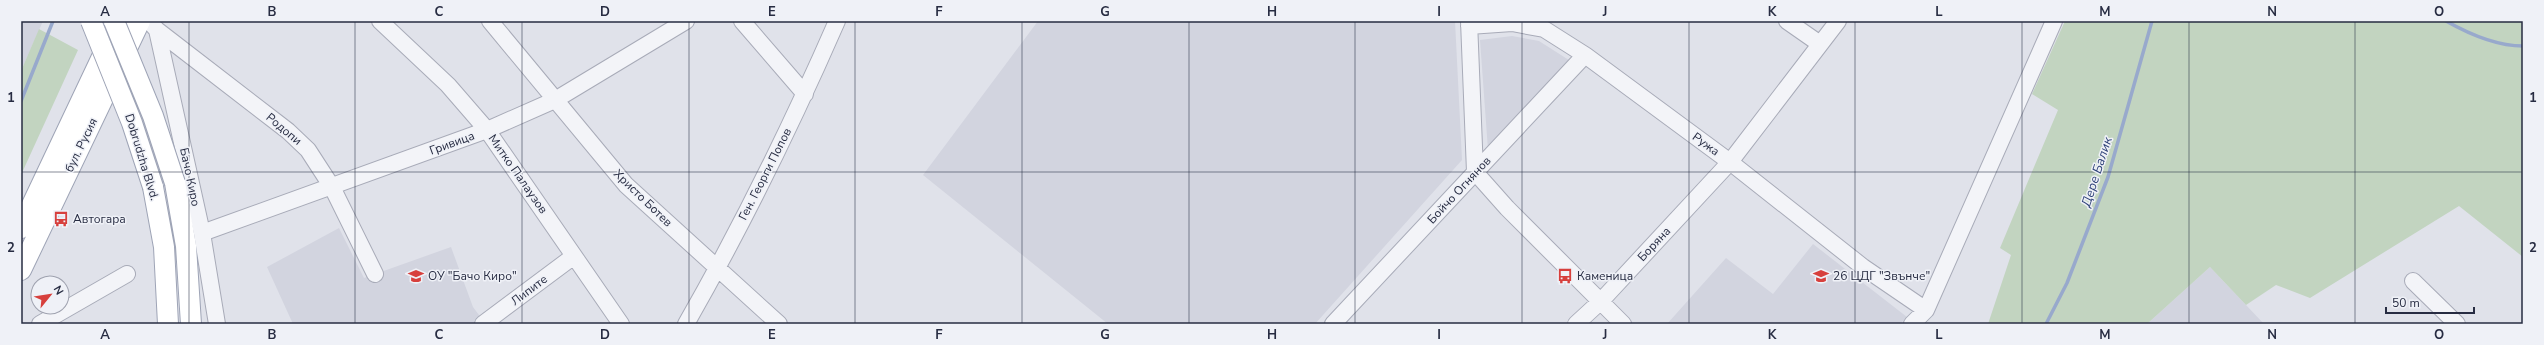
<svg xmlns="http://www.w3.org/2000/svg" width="2544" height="345" viewBox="0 0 2544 345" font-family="'Nunito Sans',sans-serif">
<rect width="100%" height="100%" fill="#e0e2ea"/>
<path fill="#d2d4df" d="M21,21H43L21,71Z
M1038,21H1455L1462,160L1315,324H1108L923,175Z
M1512,36L1539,41L1572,62L1488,150L1480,40Z
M339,228L364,278L451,247L473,307L482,319L475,324H293L267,267Z
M1813,244L1907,317L1900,324H1667L1726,258L1773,294Z
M2210,267L2264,324H2147Z"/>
<path fill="#c2d4c0" d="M2065,21H2523V257L2459,206L2310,298L2276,285L2246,305L2210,267L2147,324H1988L2011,255L2000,248L2058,110L2032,94Z
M39,29L78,50L21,175V71Z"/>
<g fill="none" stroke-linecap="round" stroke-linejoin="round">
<path stroke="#98a9cc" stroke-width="3.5" d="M2446,21C2469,34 2496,46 2523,46
M21,101L53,21
M2046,324L2067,283L2108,177L2152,21"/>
<defs>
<path id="minor" d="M149,21L157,30L288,131L308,150L332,187L375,274
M380,21L448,85L487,130L621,324
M490,21L626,185L779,324
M742,21L805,94
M1469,21L1475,172L1507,208L1623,324
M1787,21L1820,44
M1469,26L1512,23L1544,29L1585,55L1730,162L1863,267L1926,310
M157,30L202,233L217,324
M202,233L487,130L555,100L686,21
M2413,281L2457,324
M40,324L127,274
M483,324L574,256
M686,324C742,226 792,124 837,21
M1333,324L1585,55
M1576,324L1601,301L1730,162L1838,21
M1912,324L1926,310L2054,21"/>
<path id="major" d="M175,183L186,246L191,324
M153,187L164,247L168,324
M21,228L119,21
M21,270L140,21"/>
</defs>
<use href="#minor" stroke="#a8abb8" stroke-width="18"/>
<use href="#major" stroke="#9ea4b6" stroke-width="22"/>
<use href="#minor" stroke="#f3f4f8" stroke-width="16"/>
<use href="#major" stroke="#fff" stroke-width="20"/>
<defs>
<path id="major-bridge" d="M91,21L132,123L153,187
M114,21L153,116L175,183"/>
</defs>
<use href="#major-bridge" stroke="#9ea4b6" stroke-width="22" stroke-linecap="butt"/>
<use href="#major-bridge" stroke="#fff" stroke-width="20"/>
</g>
<path fill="none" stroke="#272c42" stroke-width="1" stroke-opacity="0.55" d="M189,21V324M355,21V324M522,21V324M689,21V324M855,21V324M1022,21V324M1189,21V324M1355,21V324M1522,21V324M1689,21V324M1855,21V324M2022,21V324M2189,21V324M2355,21V324M21,172H2523"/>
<defs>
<symbol id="bus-bare" viewBox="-9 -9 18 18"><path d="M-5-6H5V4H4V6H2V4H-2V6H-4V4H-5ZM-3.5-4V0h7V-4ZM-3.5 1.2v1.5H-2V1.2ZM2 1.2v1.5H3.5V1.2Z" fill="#d7403d" stroke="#eff1f7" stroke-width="2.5" paint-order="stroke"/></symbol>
<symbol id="school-bare" viewBox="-9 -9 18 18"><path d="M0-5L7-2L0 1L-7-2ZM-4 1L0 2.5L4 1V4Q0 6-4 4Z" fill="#d7403d" stroke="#eff1f7" stroke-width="2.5" paint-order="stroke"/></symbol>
</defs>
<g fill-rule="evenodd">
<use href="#bus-bare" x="50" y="208" width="22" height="22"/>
<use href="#school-bare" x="405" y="265" width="22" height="22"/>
<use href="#bus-bare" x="1554" y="265" width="22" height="22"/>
<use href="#school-bare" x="1810" y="265" width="22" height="22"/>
</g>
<g text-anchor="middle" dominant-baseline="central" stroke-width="3" stroke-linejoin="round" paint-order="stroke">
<g font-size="12" fill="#272c42" stroke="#eff1f7">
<text transform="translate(284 129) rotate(40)">Родопи</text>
<text transform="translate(452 143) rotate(-20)">Гривица</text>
<text transform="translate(1706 144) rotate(36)">Ружа</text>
<text transform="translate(81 145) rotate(-64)">бул. Русия</text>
<text transform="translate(142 157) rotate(73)">Dobrudzha Blvd.</text>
<text transform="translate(518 174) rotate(55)">Митко Палаузов</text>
<text transform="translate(765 174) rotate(-63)">Ген. Георги Попов</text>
<text transform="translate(190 177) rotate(78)">Бачо Киро</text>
<text transform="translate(1459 190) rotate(-47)">Бойчо Огнянов</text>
<text transform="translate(643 198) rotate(44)">Христо Ботев</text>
<text transform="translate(1654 244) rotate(-47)">Боряна</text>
<text transform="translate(529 290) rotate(-37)">Липите</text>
</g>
<g font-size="12" fill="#272c42" stroke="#eff1f7" text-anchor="start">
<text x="73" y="219">Aвтогара</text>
<text x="428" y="276">ОУ "Бачо Киро"</text>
<text x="1577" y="276">Каменица</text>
<text x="1833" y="276">26 ЦДГ "Звънче"</text>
</g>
<g font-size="13" font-style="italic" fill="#2f4379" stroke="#eff1f7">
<text transform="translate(2097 172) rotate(-72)">Дере Балик</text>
</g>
</g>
<rect width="2544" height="345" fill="none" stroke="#eff1f7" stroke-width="44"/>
<g transform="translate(50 295) rotate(60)"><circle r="19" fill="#eff1f7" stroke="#9fa2af"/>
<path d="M0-3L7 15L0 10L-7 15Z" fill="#d7403d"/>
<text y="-6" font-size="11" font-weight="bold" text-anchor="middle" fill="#272c42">N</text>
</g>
<path d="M2386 307v6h88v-6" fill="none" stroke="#272c42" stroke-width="2"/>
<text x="2392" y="307" font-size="12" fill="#272c42" stroke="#eff1f7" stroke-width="3" paint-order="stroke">50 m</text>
<rect x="22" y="22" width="2500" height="301" fill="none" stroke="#272c42" stroke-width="1.5"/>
<g font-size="13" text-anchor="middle" font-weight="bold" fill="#272c42">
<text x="105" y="16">A</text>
<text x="272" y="16">B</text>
<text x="439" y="16">C</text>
<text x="605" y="16">D</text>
<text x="772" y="16">E</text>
<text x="939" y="16">F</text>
<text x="1105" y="16">G</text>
<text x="1272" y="16">H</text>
<text x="1439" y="16">I</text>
<text x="1605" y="16">J</text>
<text x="1772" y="16">K</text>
<text x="1939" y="16">L</text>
<text x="2105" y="16">M</text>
<text x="2272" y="16">N</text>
<text x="2439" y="16">O</text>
<text x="11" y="102">1</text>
<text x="2533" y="102">1</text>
<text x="11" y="252">2</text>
<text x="2533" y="252">2</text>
<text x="105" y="339">A</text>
<text x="272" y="339">B</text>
<text x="439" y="339">C</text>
<text x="605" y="339">D</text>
<text x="772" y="339">E</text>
<text x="939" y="339">F</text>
<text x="1105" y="339">G</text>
<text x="1272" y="339">H</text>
<text x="1439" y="339">I</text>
<text x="1605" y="339">J</text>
<text x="1772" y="339">K</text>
<text x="1939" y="339">L</text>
<text x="2105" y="339">M</text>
<text x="2272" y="339">N</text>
<text x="2439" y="339">O</text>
</g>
</svg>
